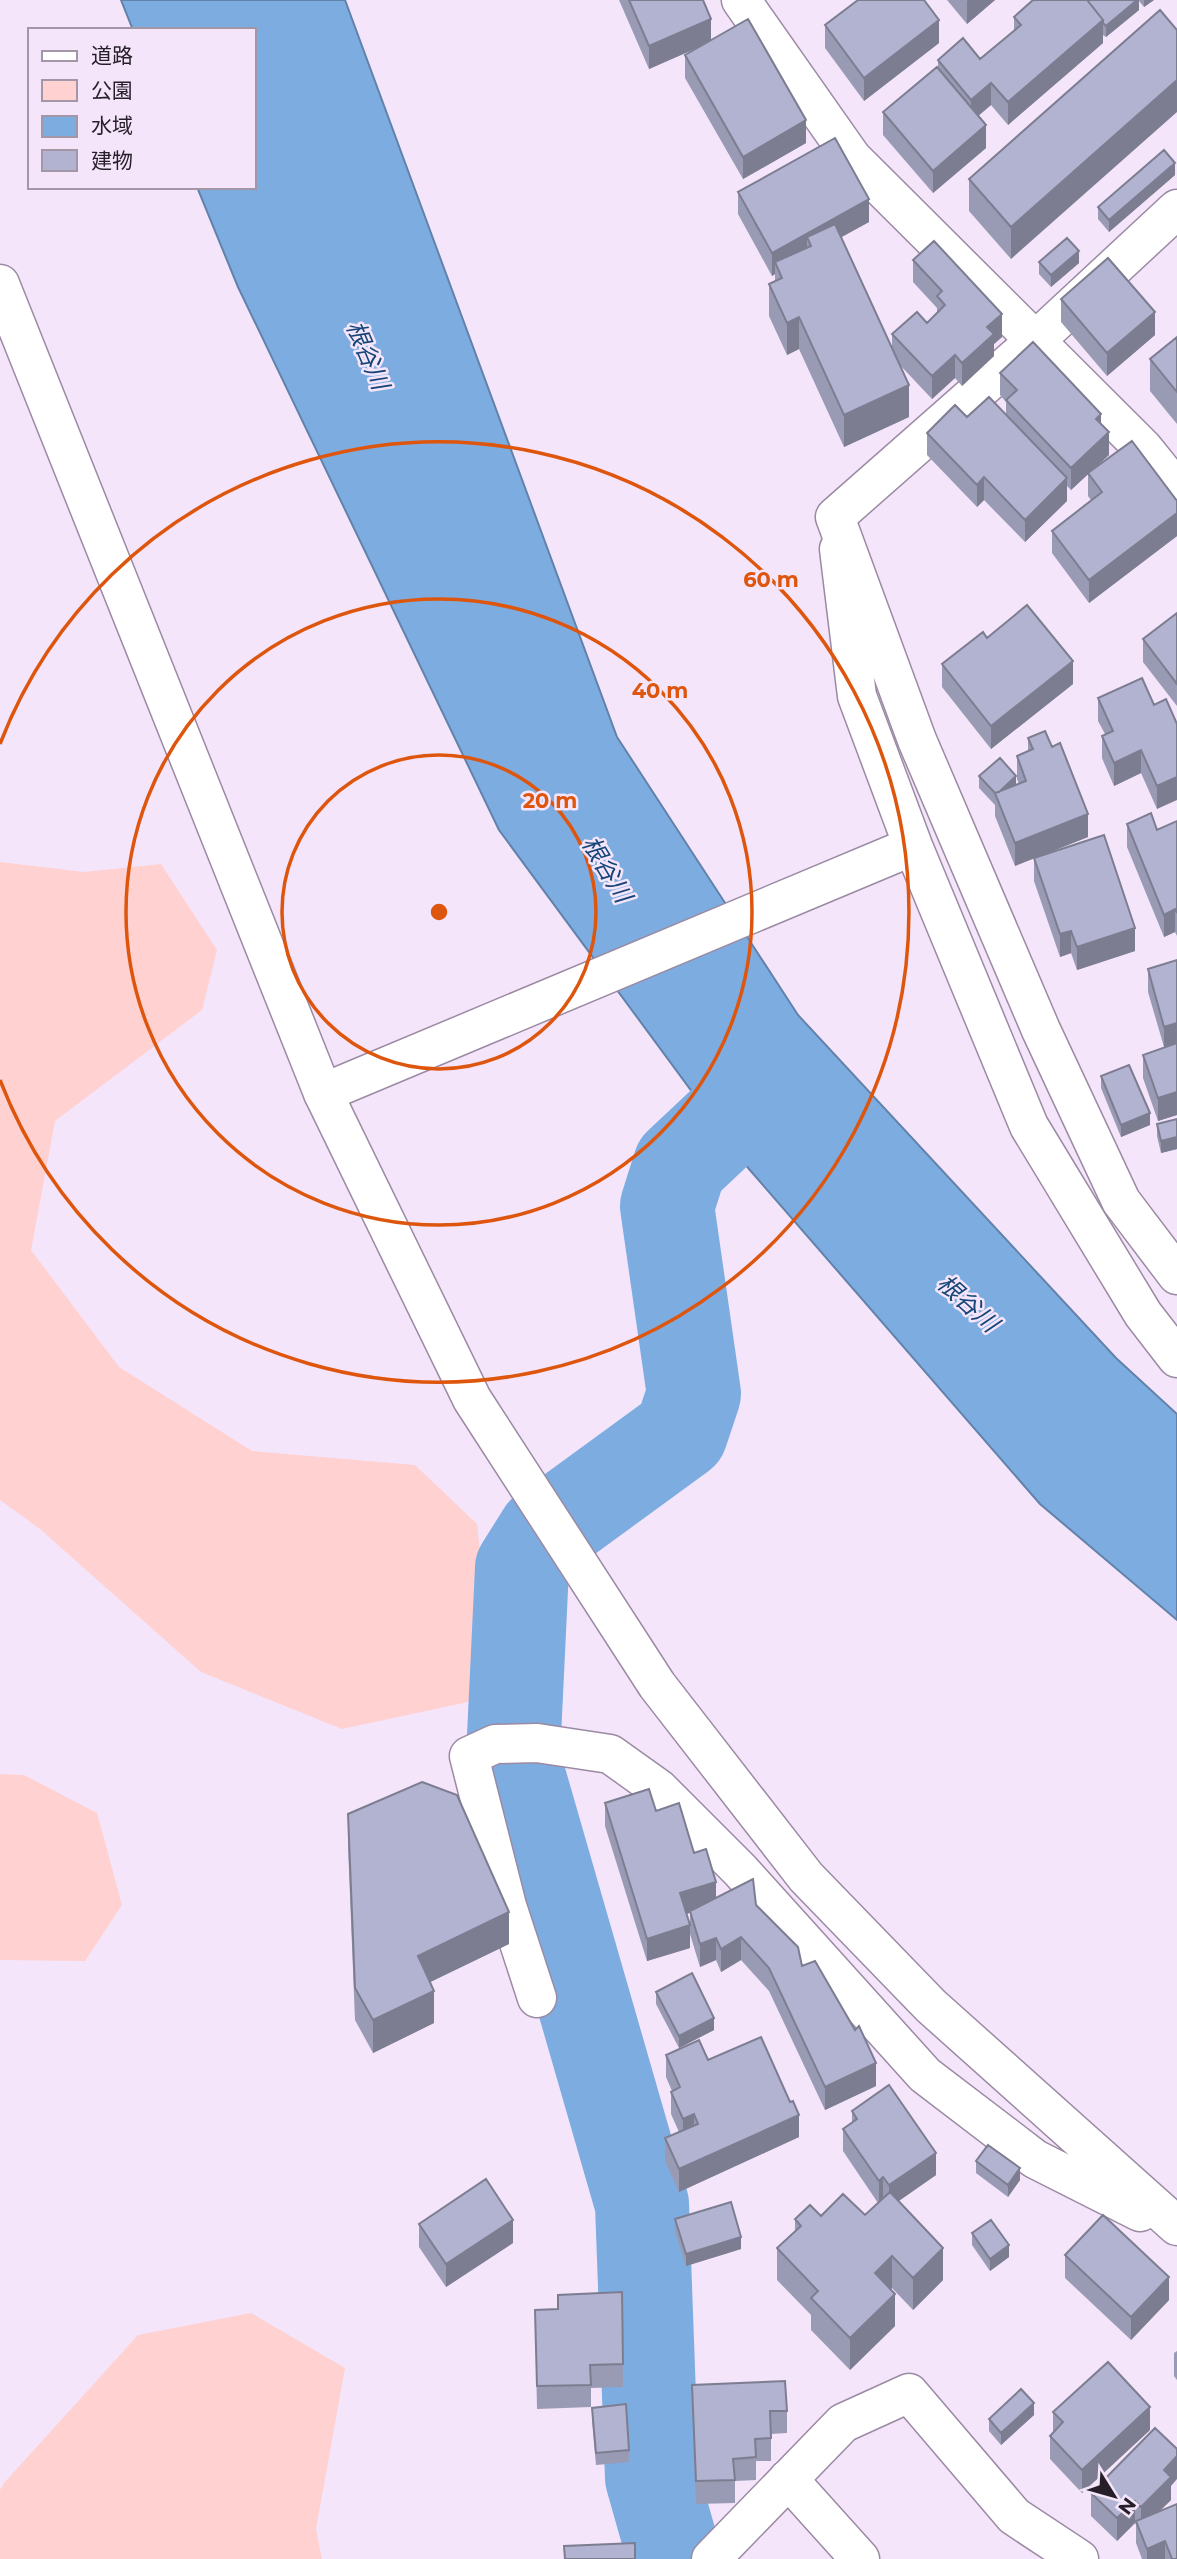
<svg xmlns="http://www.w3.org/2000/svg" width="1177" height="2559" viewBox="0 0 1177 2559" font-family="Montserrat,'Noto Sans JP',sans-serif">
<rect width="100%" height="100%" fill="#f4e5fb"/>
<path fill="#ffd1d1" d="M0,862L84,872L161,864L217,950L202,1010L55,1121L31,1250L119,1367L252,1451L415,1465L477,1524L490,1644L468,1702L342,1729L201,1672L40,1529L0,1500Z
M0,1774L24,1775L97,1813L122,1905L85,1961L0,1960Z
M251,2313L345,2368L316,2529L322,2559H0V2490L4,2483L138,2335Z"/>
<path fill="#7dace1" stroke="#6382aa" stroke-width="2" d="M121,0H345L617,737L798,1015L1116,1358L1177,1414V1620L1040,1504L749,1169L499,830L238,287L197,187H254V30H133Z"/>
<g fill="none" stroke-linecap="round" stroke-linejoin="round">
<path stroke="#7dace1" stroke-width="94" d="M675,2559L652,2478L642,2204L513,1757L522,1568L544,1533L681,1433L694,1394L667,1206L680,1165L762,1088"/>
<defs>
<path id="pedestrian" d="M839,549L857,696L913,846L1029,1126L1143,1314L1177,1358
M323,1093L913,846"/>
<path id="minor" d="M741,0L852,158L1143,448L1177,490
M1177,209L1036,340L835,517L917,740L1041,1030L1121,1201L1177,1275
M0,284L323,1093L472,1399L657,1685L806,1877L931,2006L1177,2226
M537,1998L507,1906L469,1756L495,1744L537,1743L610,1754L659,1789L740,1870L925,2075L1035,2159L1140,2212
M788,2479L860,2559
M711,2559L843,2423L909,2393L1014,2516L1079,2559"/>
</defs>
<use href="#pedestrian" stroke="#9b8aa3" stroke-width="41"/>
<use href="#minor" stroke="#9b8aa3" stroke-width="41"/>
<use href="#pedestrian" stroke="#fff" stroke-width="38"/>
<use href="#minor" stroke="#fff" stroke-width="38"/>
</g>
<path fill="#999ab3" d="M619,0H703L711,40L806,143L743,179L685,78V55L698,47L649,69Z
M947,0H995L967,24Z
M1089,0H1154L1144,7L1139,1V10L1106,37L1103,35V43L1008,125L991,105L978,116L986,148L933,193L883,135V112L938,68V60L980,59L1014,30V17Z
M825,25L939,43L864,101L825,48Z
M1177,30L1011,259L969,211V179Z
M1175,175L1109,232L1098,219V207Z
M738,192L869,222L841,237L892,349V334L927,323L937,313V308L913,282V260L1002,337L994,344V356L962,386L955,378L932,399L899,364L909,417L844,447L799,349L787,355L769,316V284L775,281V274L772,276L738,214Z
M1039,262L1079,263L1051,287L1039,274Z
M1061,299L1155,335L1107,376L1061,322Z
M1177,337V424L1150,391V359Z
M1000,373L1101,424L1109,455L1091,471L1177,501V536L1089,603L1052,553V531L1091,500L1088,496V474L1071,490L1067,486V501L1025,542L984,500L977,507L927,455V433L967,417L1006,415V402L1000,395Z
M1177,613V706L1143,662V639Z
M987,638L1073,684L991,749L942,687V664Z
M1098,698L1154,705L1166,699L1157,809L1141,773L1114,786L1102,758V736L1105,734L1098,721Z
M1028,738L1088,837L1015,866L995,816V805L979,788V776L1016,785L1019,784L1017,779V756L1028,751Z
M1177,821V936L1175,932L1164,937L1127,847V824L1157,830Z
M1034,858L1135,951L1077,970L1071,953L1060,957L1034,881Z
M1177,960V1115L1158,1121L1143,1078V1055L1164,1047L1148,992V969Z
M1101,1076L1150,1125L1121,1137L1101,1088Z
M1177,1119V1149L1161,1153L1157,1136V1124Z
M605,1803L656,1811L694,1853L716,1898L756,1905L802,1966L876,2086L825,2110L769,1991L741,1960L721,1972L716,1960L700,1967L690,1934V1913L686,1914L690,1948L647,1961L605,1826Z
M348,1814L509,1944L430,1982L434,2023L373,2053L355,2020L348,1846Z
M656,1992L714,2030L679,2048L656,2004Z
M666,2055L708,2060L799,2137L679,2192L665,2161V2138L679,2132L671,2114V2092L672,2091L666,2077Z
M852,2111L936,2175L898,2201L943,2280L913,2310L892,2288L891,2289L895,2326L850,2370L811,2330V2315L777,2280V2248L795,2231V2219L821,2216L865,2215L878,2203L843,2151V2129L852,2122Z
M976,2161L1020,2180L1008,2197L976,2173Z
M675,2219L741,2249L686,2266L675,2231Z
M419,2224L513,2243L446,2287L419,2247Z
M972,2233L1009,2257L990,2271L972,2245Z
M1065,2255L1169,2300L1131,2340L1065,2278Z
M622,2292L623,2387L591,2388V2407L537,2409L535,2310L558,2309Z
M1177,2351V2380L1174,2376V2353Z
M692,2385L787,2411V2433L771,2434V2461H756V2480L735,2481V2503L696,2504Z
M592,2408L629,2450V2462L596,2465L592,2420Z
M1053,2412L1150,2430L1082,2493L1050,2459V2436L1053,2432Z
M1034,2415L1001,2445L989,2431V2419Z
M1171,2486V2500L1159,2511L1177,2559H1142L1136,2543V2525L1135,2523L1117,2541L1091,2516V2493Z"/>
<path fill="#7d7d92" d="M968,0H995L967,24V1Z
M1137,0H1139V10L1106,37V26Z
M1144,0H1154L1144,7Z
M711,19V42L649,69V46Z
M939,20V43L864,101V78Z
M1103,20V43L1008,125V102Z
M1177,80V112L1011,259V227Z
M991,83V105L971,122V100Z
M806,120V143L743,179V157Z
M986,125V148L933,193V171Z
M1175,163V175L1109,232V220Z
M869,199V222L811,254V246L807,237V256L775,262V274L772,276V253Z
M1079,251V263L1051,287V275Z
M1155,312V335L1107,376V353Z
M1002,314V337L994,344V356L962,386V363L987,327Z
M799,317V349L787,355V323Z
M955,355V378L932,399V376Z
M909,385V417L844,447V415Z
M1101,414V436L1096,419Z
M1109,432V455L1071,490V468Z
M984,477V500L977,507V485Z
M1067,478V501L1025,542V520Z
M1177,513V536L1089,603V580Z
M1073,661V684L991,749V726Z
M1141,750V773L1114,786V763Z
M1016,776V788L996,794Z
M1177,777V800L1157,809V786Z
M1088,814V837L1015,866V843Z
M1175,909V932L1164,937V915Z
M1135,928V951L1077,970V947Z
M1071,931V953L1060,957V934Z
M1177,1023V1046L1164,1049V1027Z
M1177,1092V1115L1158,1121V1098Z
M1150,1113V1125L1121,1137V1125Z
M1177,1137V1149L1161,1153V1141Z
M716,1882V1904L680,1916V1893Z
M509,1912V1944L418,1988V1956Z
M690,1925V1948L647,1961V1939Z
M741,1937V1960L721,1972V1949Z
M716,1938V1960L700,1967V1944Z
M434,1991V2023L373,2053V2020Z
M714,2018V2030L679,2048V2036Z
M876,2063V2086L825,2110V2087Z
M694,2114V2137L683,2142V2119Z
M799,2115V2137L679,2192V2169Z
M936,2153V2175L889,2208V2185Z
M1020,2168V2180L1008,2197V2185Z
M883,2177V2200L879,2204V2181Z
M513,2220V2243L446,2287V2264Z
M741,2237V2249L686,2266V2254Z
M1009,2245V2257L990,2271V2259Z
M943,2248V2280L913,2310V2278Z
M892,2256V2288L875,2305V2273Z
M1169,2277V2300L1131,2340V2317Z
M895,2294V2326L850,2370V2338Z
M1034,2403V2415L1001,2445V2433Z
M1150,2407V2430L1082,2493V2470Z
M1177,2456V2479L1171,2486V2500L1141,2530V2507L1164,2470Z
M1135,2501V2523L1117,2541V2518Z
M1165,2541V2559H1147V2549Z"/>
<path fill="#b2b3d0" stroke="#7d7d92" stroke-width="2" d="M629,0H703L711,19L649,46Z
M858,0H924L939,20L864,78L825,25Z
M1033,0H1087L1103,20L1008,102L991,83L971,100L938,60L963,38L980,59L1021,25L1014,17Z
M1089,0H1137L1106,26L1103,23V20L1088,1Z
M1160,10L1177,30V80L1011,227L969,179Z
M748,19L806,120L743,157L685,55Z
M937,67L986,125L933,171L883,112Z
M835,138L869,199L772,253L738,192Z
M1164,150L1175,163L1109,220L1098,207Z
M835,224L909,385L844,415L799,317L787,323L769,284L782,278L775,262L811,246L807,237Z
M1067,238L1079,251L1051,275L1039,262Z
M934,241L1002,314L987,327L994,334L962,363L955,355L932,376L892,334L917,312L927,323L945,305L937,296L942,291L913,260Z
M1108,258L1155,312L1107,353L1061,299Z
M1177,337V392L1150,359Z
M1033,342L1101,414L1096,419L1109,432L1071,468L1006,400L1017,390L1000,373Z
M989,397L1067,478L1025,520L984,477L977,485L927,433L955,405L967,417Z
M1132,441L1177,501V513L1089,580L1052,531L1102,492L1088,473Z
M1027,605L1073,661L991,726L942,664L983,632L987,638Z
M1177,613V684L1143,639Z
M1142,678L1154,705L1166,699L1177,724V777L1157,786L1141,750L1114,763L1102,736L1113,731L1098,698Z
M1045,731L1052,747L1060,743L1088,814L1015,843L995,793L1026,781L1017,756L1033,749L1028,738Z
M1000,758L1016,776L999,792L995,793L979,776Z
M1151,813L1157,830L1177,821V913L1175,909L1164,915L1127,824Z
M1104,835L1135,928L1077,947L1071,931L1060,934L1034,858Z
M1177,960V1023L1164,1027L1148,969Z
M1177,1043V1092L1158,1098L1143,1055Z
M1129,1065L1150,1113L1121,1125L1101,1076Z
M1177,1119V1137L1161,1141L1157,1124Z
M422,1782L457,1795L509,1912L418,1956L434,1991L373,2020L355,1988L348,1814Z
M649,1789L656,1811L679,1803L694,1853L706,1849L716,1882L680,1893L690,1925L647,1939L605,1803Z
M753,1879L756,1905L798,1947L802,1966L815,1961L855,2030L859,2026L876,2063L825,2087L769,1968L741,1937L721,1949L716,1938L700,1944L690,1911Z
M692,1973L714,2018L679,2036L656,1992Z
M761,2037L790,2102L793,2101L799,2115L679,2169L665,2138L698,2124L694,2114L683,2119L671,2092L680,2087L666,2055L699,2040L708,2060Z
M889,2085L936,2153L889,2185L883,2177L879,2181L843,2129L857,2119L852,2111Z
M988,2145L1020,2168L1008,2185L976,2161Z
M486,2179L513,2220L446,2264L419,2224Z
M890,2192L943,2248L913,2278L892,2256L875,2273L895,2294L850,2338L811,2298L818,2291L777,2248L801,2226L795,2219L810,2205L821,2216L843,2194L865,2215Z
M731,2202L741,2237L686,2254L675,2219Z
M1103,2215L1169,2277L1131,2317L1065,2255Z
M991,2220L1009,2245L990,2259L972,2233Z
M622,2292L623,2364L590,2365L591,2385L537,2386L535,2310L558,2309V2295Z
M1108,2362L1150,2407L1082,2470L1050,2436L1063,2422L1053,2412Z
M785,2381L787,2411H770L771,2438L755,2439L756,2457L733,2459L735,2480L696,2481L692,2385Z
M1021,2389L1034,2403L1001,2433L989,2419Z
M626,2404L629,2450L596,2453L592,2408Z
M1155,2428L1177,2449V2456L1164,2470L1171,2477L1141,2507L1135,2501L1117,2518L1091,2493Z
M1177,2504V2559H1172L1165,2541L1147,2549L1136,2521Z
M635,2543V2559H565L564,2546Z"/>
<g fill="none" stroke="#de560d" stroke-width="3.5">
<circle cx="439" cy="912" r="157"/>
<circle cx="439" cy="912" r="313"/>
<path d="M0 744A470 470 0 1 1 0 1080"/>
</g>
<g text-anchor="middle" dominant-baseline="central" stroke-width="5" stroke-linejoin="round" paint-order="stroke">
<g font-size="24" font-style="italic" fill="#164677" stroke="#f4e5fb">
<text transform="translate(368 355) rotate(67)">根谷川</text>
<text transform="translate(607 869) rotate(59)">根谷川</text>
<text transform="translate(968 1303) rotate(42)">根谷川</text>
</g>
</g>
<circle cx="439" cy="912" r="10" fill="#de560d" stroke="#f4e5fb" stroke-width="3.5"/>
<g font-size="21" text-anchor="middle" font-weight="bold" fill="#de560d" stroke="#f4e5fb" stroke-width="5" stroke-linejoin="round" paint-order="stroke">
<text x="771" y="587">60 m</text>
<text x="660" y="698">40 m</text>
<text x="550" y="808">20 m</text>
</g>
<rect x="28" y="28" width="228" height="161" fill="#f4e5fb" stroke="#a296a7" stroke-width="2"/>
<rect x="42" y="51" width="35" height="10" fill="#ffffff" stroke="#a296a7" stroke-width="2"/>
<text x="91" y="63" font-size="21" fill="#261f29">道路</text>
<rect x="42" y="80" width="35" height="21" fill="#ffd1d1" stroke="#a296a7" stroke-width="2"/>
<text x="91" y="98" font-size="21" fill="#261f29">公園</text>
<rect x="42" y="116" width="35" height="21" fill="#7dace1" stroke="#a296a7" stroke-width="2"/>
<text x="91" y="133" font-size="21" fill="#261f29">水域</text>
<rect x="42" y="150" width="35" height="21" fill="#b2b3d0" stroke="#a296a7" stroke-width="2"/>
<text x="91" y="168" font-size="21" fill="#261f29">建物</text>
<g transform="translate(1114 2496) rotate(127)" stroke="#f4e5fb" stroke-width="5" paint-order="stroke">
<path d="M0-5L12 26L0 18L-12 26Z" fill="#261f29"/>
<text y="-10" font-size="19" font-weight="bold" text-anchor="middle" fill="#261f29">N</text>
</g>
</svg>
